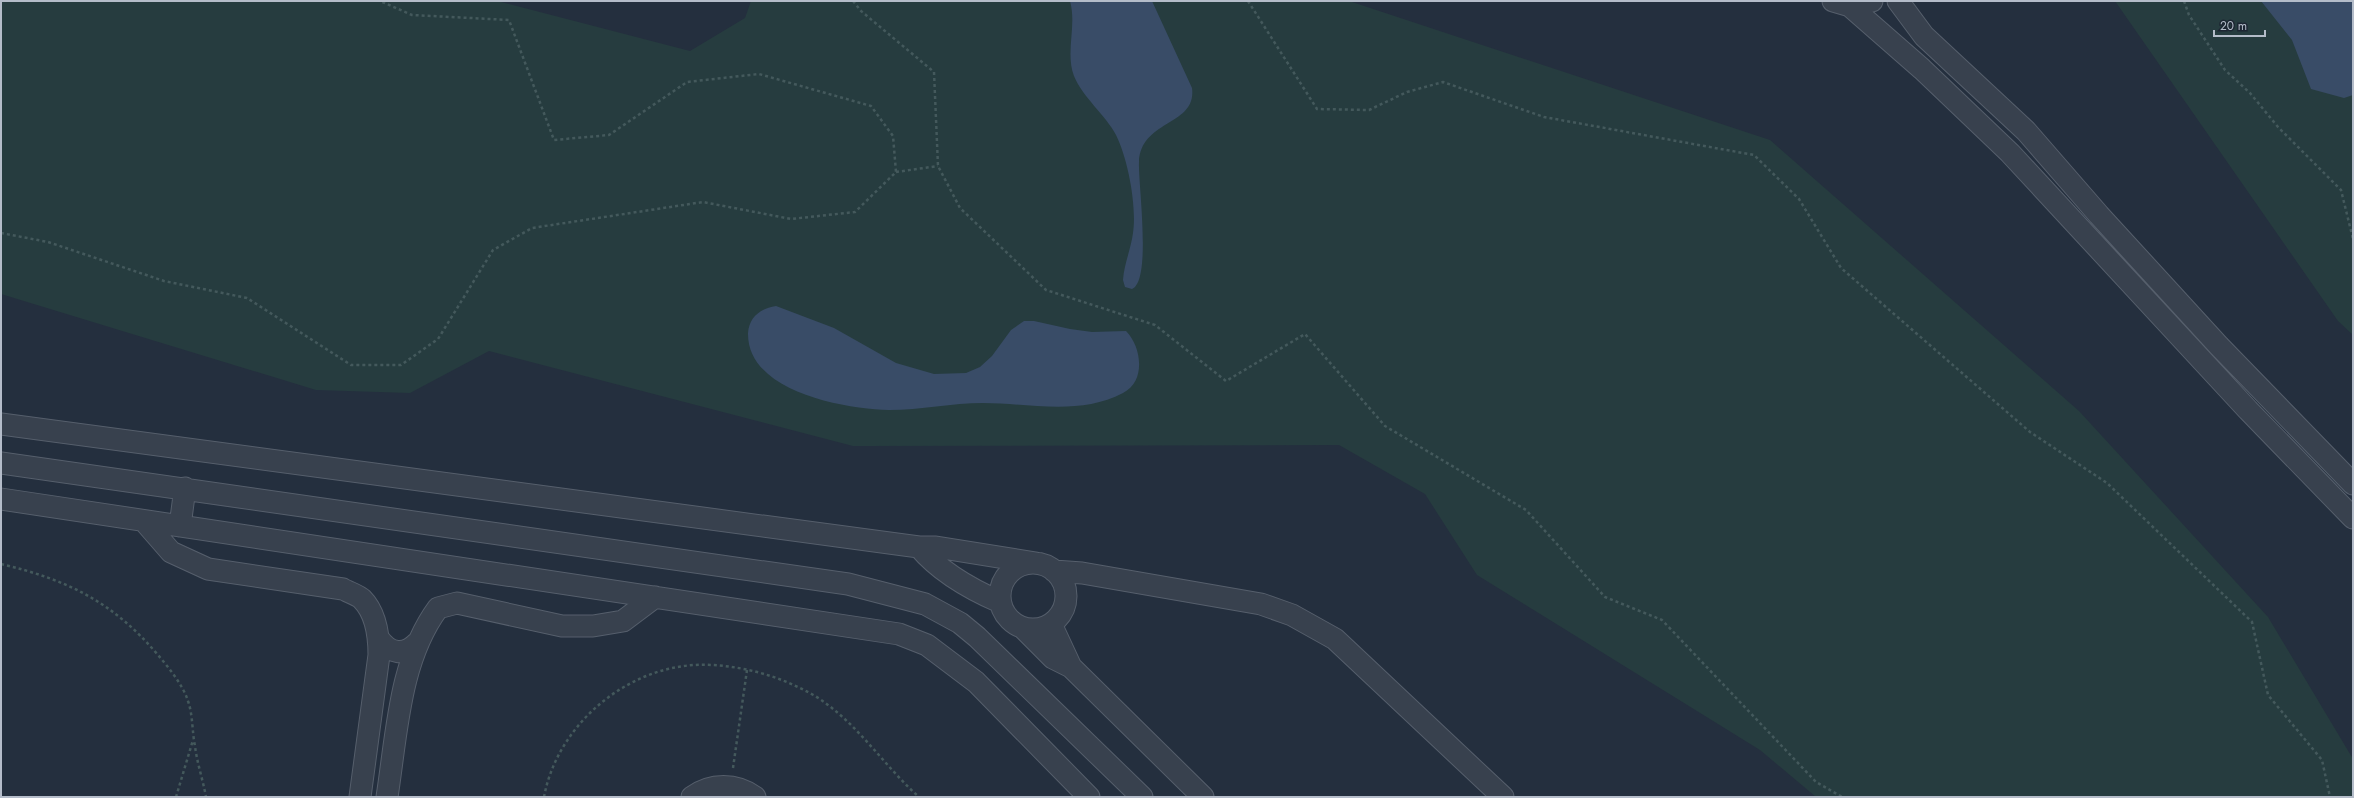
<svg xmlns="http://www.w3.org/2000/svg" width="2354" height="798" viewBox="0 0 2354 798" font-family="Jost,sans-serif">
<rect width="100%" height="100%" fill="#242f3e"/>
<path fill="#263c3f" d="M1,1H497L690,51L745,18L751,1H1349L1770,140L2079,411L2268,617L2353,759V797H1816L1760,750L1477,575L1425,494L1339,445L853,446L489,351L410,393L316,390L1,294Z
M2115,1H2353V335L2338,321Z"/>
<path fill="#394c67" d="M1070,1H1152L1192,88C1197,126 1141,119 1139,162C1138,183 1152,281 1132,289L1125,287L1123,280C1124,264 1131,249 1133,233C1137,206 1128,159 1116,135C1105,114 1083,98 1074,76C1065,52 1077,26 1070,1Z
M2261,1H2353V95L2344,98L2311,89L2292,40Z
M776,306L834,328L896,363L934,374L966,373L980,367L992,356L1011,330L1024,321H1034L1070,329L1092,332L1126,331C1142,347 1146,382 1123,393C1079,416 1030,403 983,403C952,403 921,410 889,410C845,409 747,392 748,333C749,317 761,308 776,306Z"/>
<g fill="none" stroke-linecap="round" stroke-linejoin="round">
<defs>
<path id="minor" d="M1833,1L1850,6L1872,1
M1898,1L1924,36L2026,131L2099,215L2219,346L2353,484
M1850,6L1922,69L2010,153L2248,410L2353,518
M1,424L919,547H936L1036,563
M1,463L848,584L925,604L960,623L977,637L1142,797
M1,499L899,634L927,645L976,682L1089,797
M144,521L171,552L208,569L343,589C348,592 358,595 362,599C376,613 379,637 379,655L360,797
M180,526L185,488
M919,547C940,572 970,589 1000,602
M1000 596a33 33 0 1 1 66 0a33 33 0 1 1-66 0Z
M1054,571L1082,573L1261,604L1292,615L1335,639L1503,797
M1051,624L1071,667
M1023,628L1053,658L1071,667L1203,797
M379,639C390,654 404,656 417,643
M387,797C397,733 399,661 438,608L457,603L562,626H593L623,621L655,597
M692,797C711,783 736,783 755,797"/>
</defs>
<use href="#minor" stroke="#565f6c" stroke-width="23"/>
<path stroke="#44595c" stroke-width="2.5" stroke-dasharray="3 3" stroke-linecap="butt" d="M853,1L861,11L934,72L938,166L960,208L1046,290L1155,325L1226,381L1305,334L1385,426L1526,510L1605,597L1662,620L1816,782L1842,797
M1248,1L1317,109L1369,110L1407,92L1443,82L1544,117L1754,155L1799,199L1841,268L2030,432L2107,483L2252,622L2268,695L2322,760L2330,797
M2184,1L2189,15L2225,70L2250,93L2278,127L2341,190L2353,239
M896,172L938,166
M1,233L48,242L164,281L247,298L351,365H401L438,339L493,250L532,228L703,202L791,219L855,212L896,172L893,136L871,106L759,74L687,82L609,135L554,140L509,20L412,15L380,1
M1,564C68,580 113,602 158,655C169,668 183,685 188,701C193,715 192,732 195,746C197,763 203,780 206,797
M733,768L747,670
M176,797L193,740
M544,797C558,721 634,660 712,665C749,667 784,678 815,696C857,722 883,765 919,797"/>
<use href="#minor" stroke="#38414e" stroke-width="21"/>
</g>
<rect width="2354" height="798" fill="none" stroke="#b4bcc9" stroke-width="4"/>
<path d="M2214 30v6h51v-6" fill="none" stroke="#b4bcc9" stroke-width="2"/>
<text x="2220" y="30" font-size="12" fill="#b4bcc9" stroke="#1d2633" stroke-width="3" paint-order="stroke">20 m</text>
</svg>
